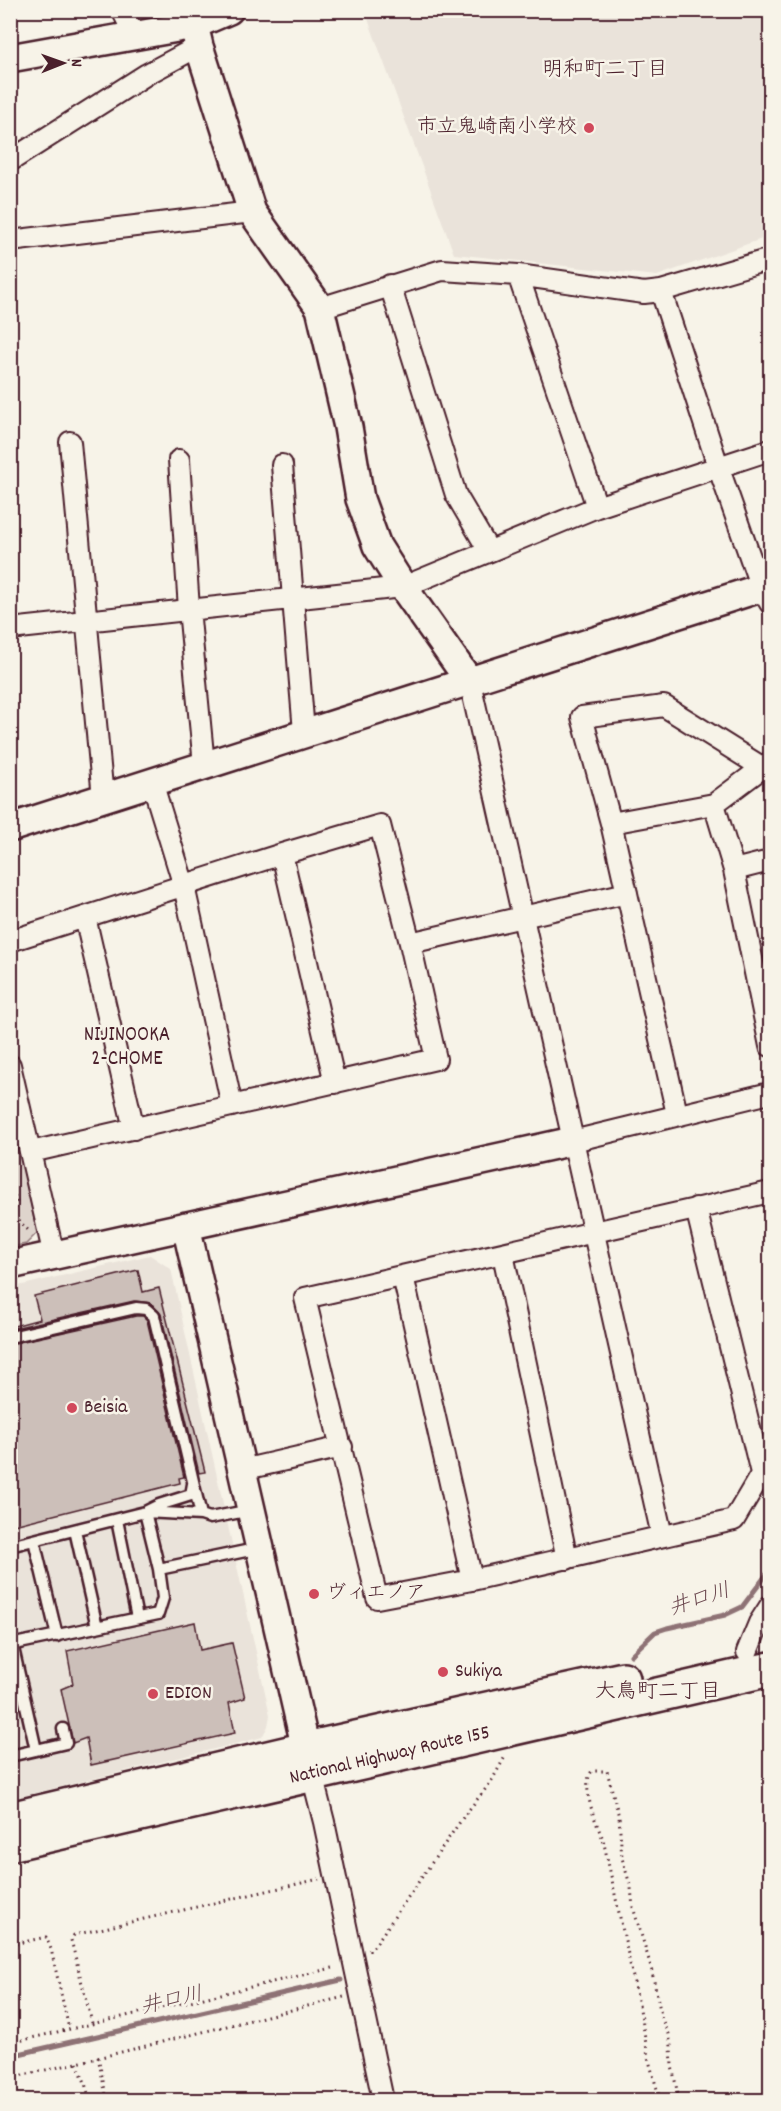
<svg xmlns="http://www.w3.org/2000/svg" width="781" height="2111" viewBox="0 0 781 2111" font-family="Dekko,'Klee One',sans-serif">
<rect width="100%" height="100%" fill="#f7f3e8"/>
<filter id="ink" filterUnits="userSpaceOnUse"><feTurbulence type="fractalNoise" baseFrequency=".0167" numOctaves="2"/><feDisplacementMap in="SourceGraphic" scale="12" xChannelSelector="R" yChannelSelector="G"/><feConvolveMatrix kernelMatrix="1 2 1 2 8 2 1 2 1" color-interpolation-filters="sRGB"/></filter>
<g filter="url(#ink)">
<path fill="#eae3da" d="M391,10L770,11V236L657,276L454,254L368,19Z
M150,1255L171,1269L270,1715L268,1726L262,1737L255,1739L11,1799L10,1288Z"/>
<path fill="#ded4cc" stroke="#947a7c" stroke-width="1.5" d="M11,1112L37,1233L26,1244L11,1247Z"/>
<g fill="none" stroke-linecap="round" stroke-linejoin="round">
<path stroke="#8e7275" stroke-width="5" d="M631,1655L655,1632L667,1628L725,1615L742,1607L770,1570
M10,2056L341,1980"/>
</g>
<path fill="#ccbfb9" stroke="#4a1f2b" stroke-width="1.5" d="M138,1270L143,1292L159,1288L205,1472L199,1473L161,1314L151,1303L134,1301L10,1329V1327L40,1319L34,1296Z
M136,1316H143L147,1320L184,1477L179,1478L180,1483L10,1526V1344Z
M195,1622L200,1650L232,1643L245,1698L229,1703L235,1733L91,1765L86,1738L73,1743L61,1689L73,1684L67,1651Z"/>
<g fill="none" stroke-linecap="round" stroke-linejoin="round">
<defs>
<path id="lane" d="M10,1337L136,1308L146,1309L154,1316L201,1515
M145,1512L201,1515L210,1518L251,1510
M117,1520L137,1618
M75,1530L97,1627
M34,1540L57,1636
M10,1546L145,1512L159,1505L191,1495L193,1484
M159,1569L260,1548
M10,1635L36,1750L10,1756
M10,1645L158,1614L163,1598L159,1569L145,1512
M36,1750L66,1743L63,1729"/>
<path id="street" d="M122,10L135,36
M10,161L147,74L199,46
M10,241L252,212
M518,275L597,507
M390,285L456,495L489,551
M661,291L718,466L761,588L770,603
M320,308L442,270L518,275L644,293L661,291L770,259
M70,442L103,798
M179,460L189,609L204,765
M282,465L304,732
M10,629L403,587L597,507L770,450
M470,682L662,1536
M152,782L184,886L232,1106
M714,804L734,870L770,1046
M611,823L714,804L770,762
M282,854L335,1083
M734,870L770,861
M85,917L134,1129
M10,941L282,854L380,825L410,943L436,1059L31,1152
M410,943L627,893
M10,1065L54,1256
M677,1114L611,823L582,717L664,706L763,768
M573,1141L770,1093
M770,1192L305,1298L377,1598L472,1580L734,1520L770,1459
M696,1208L761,1473
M503,1254L567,1559
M403,1276L472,1580
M242,1470L342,1447
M747,1652L759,1623L770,1606
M310,1767L324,1822L383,2100"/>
<path id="secondary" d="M194,25L199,46L252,212L320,308L348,427L360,499L377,546L403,587L470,682
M10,58L194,25L229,10
M10,828C263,745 518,668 770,585
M186,1226L306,1749
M10,1265L573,1141"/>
<path id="highway" d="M10,1819L306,1749L623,1679
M10,1844L770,1669"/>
</defs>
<use href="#lane" stroke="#4a1f2b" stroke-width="15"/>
<use href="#street" stroke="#4a1f2b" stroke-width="24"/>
<use href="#secondary" stroke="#4a1f2b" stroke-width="32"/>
<use href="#highway" stroke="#4a1f2b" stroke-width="38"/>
<path stroke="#4a1f2b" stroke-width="3" stroke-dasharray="1.5 4.5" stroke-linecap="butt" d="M10,1178L17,1203L10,1232
M14,1216L30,1232
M10,1945L46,1937L51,1949L69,2029
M369,1951L375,1945L464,1816L491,1782L506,1755
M92,2023L71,1940L74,1935L319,1879
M10,2043L337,1967
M98,2057L107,2100
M77,2063L84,2080L90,2100
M10,2078L77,2063L344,1997
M660,2100L648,2057L642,2019L603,1839C596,1823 580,1786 592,1771H607L619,1817L622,1858L631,1888L633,1907L651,1967L662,2020L669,2034L671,2046L672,2066L679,2100"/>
<use href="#lane" stroke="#f7f3e8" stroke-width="10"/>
<use href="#street" stroke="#f7f3e8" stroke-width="20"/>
<use href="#secondary" stroke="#f7f3e8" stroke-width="27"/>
<use href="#highway" stroke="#f7f3e8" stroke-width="33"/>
</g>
</g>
<g fill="#d1495b" stroke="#f7f3e8" stroke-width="2">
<circle cx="589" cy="128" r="6"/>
<circle cx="72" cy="1408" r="6"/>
<circle cx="314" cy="1594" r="6"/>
<circle cx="443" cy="1672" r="6"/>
<circle cx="153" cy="1694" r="6"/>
</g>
<g text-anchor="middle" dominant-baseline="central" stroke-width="5" stroke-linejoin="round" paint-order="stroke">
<g font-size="20" fill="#4a1f2b" stroke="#f7f3e8" text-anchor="start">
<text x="577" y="128" text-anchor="end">市立鬼崎南小学校</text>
<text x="84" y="1408">Beisia</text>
<text x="326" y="1594">ヴィエノア</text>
<text x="455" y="1672">Sukiya</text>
<text x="165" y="1694">EDION</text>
</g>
<g font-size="20" fill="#4a1f2b" stroke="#f7f3e8">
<text transform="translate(390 1756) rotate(-13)">National Highway Route 155</text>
</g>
<g font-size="21" fill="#4a1f2b" stroke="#f7f3e8">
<text x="605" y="71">明和町二丁目</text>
<text x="127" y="1036">NIJINOOKA<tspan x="127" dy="24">2-CHOME</tspan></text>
<text x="658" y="1693">大鳥町二丁目</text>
</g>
<g font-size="21" font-style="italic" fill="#6c4950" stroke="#f7f3e8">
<text transform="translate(700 1601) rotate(-18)">井口川</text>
<text transform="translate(172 2002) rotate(-13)">井口川</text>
</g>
</g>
<rect width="781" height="2111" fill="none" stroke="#f7f3e8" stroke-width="36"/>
<rect x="18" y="18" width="745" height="2075" fill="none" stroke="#4a1f2b" stroke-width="2" filter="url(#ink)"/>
<g transform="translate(63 63) rotate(89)" stroke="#f7f3e8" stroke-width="4.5" paint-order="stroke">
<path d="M0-4.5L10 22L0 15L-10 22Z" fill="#4a1f2b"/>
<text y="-9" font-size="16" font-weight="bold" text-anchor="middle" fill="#4a1f2b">N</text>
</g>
</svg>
